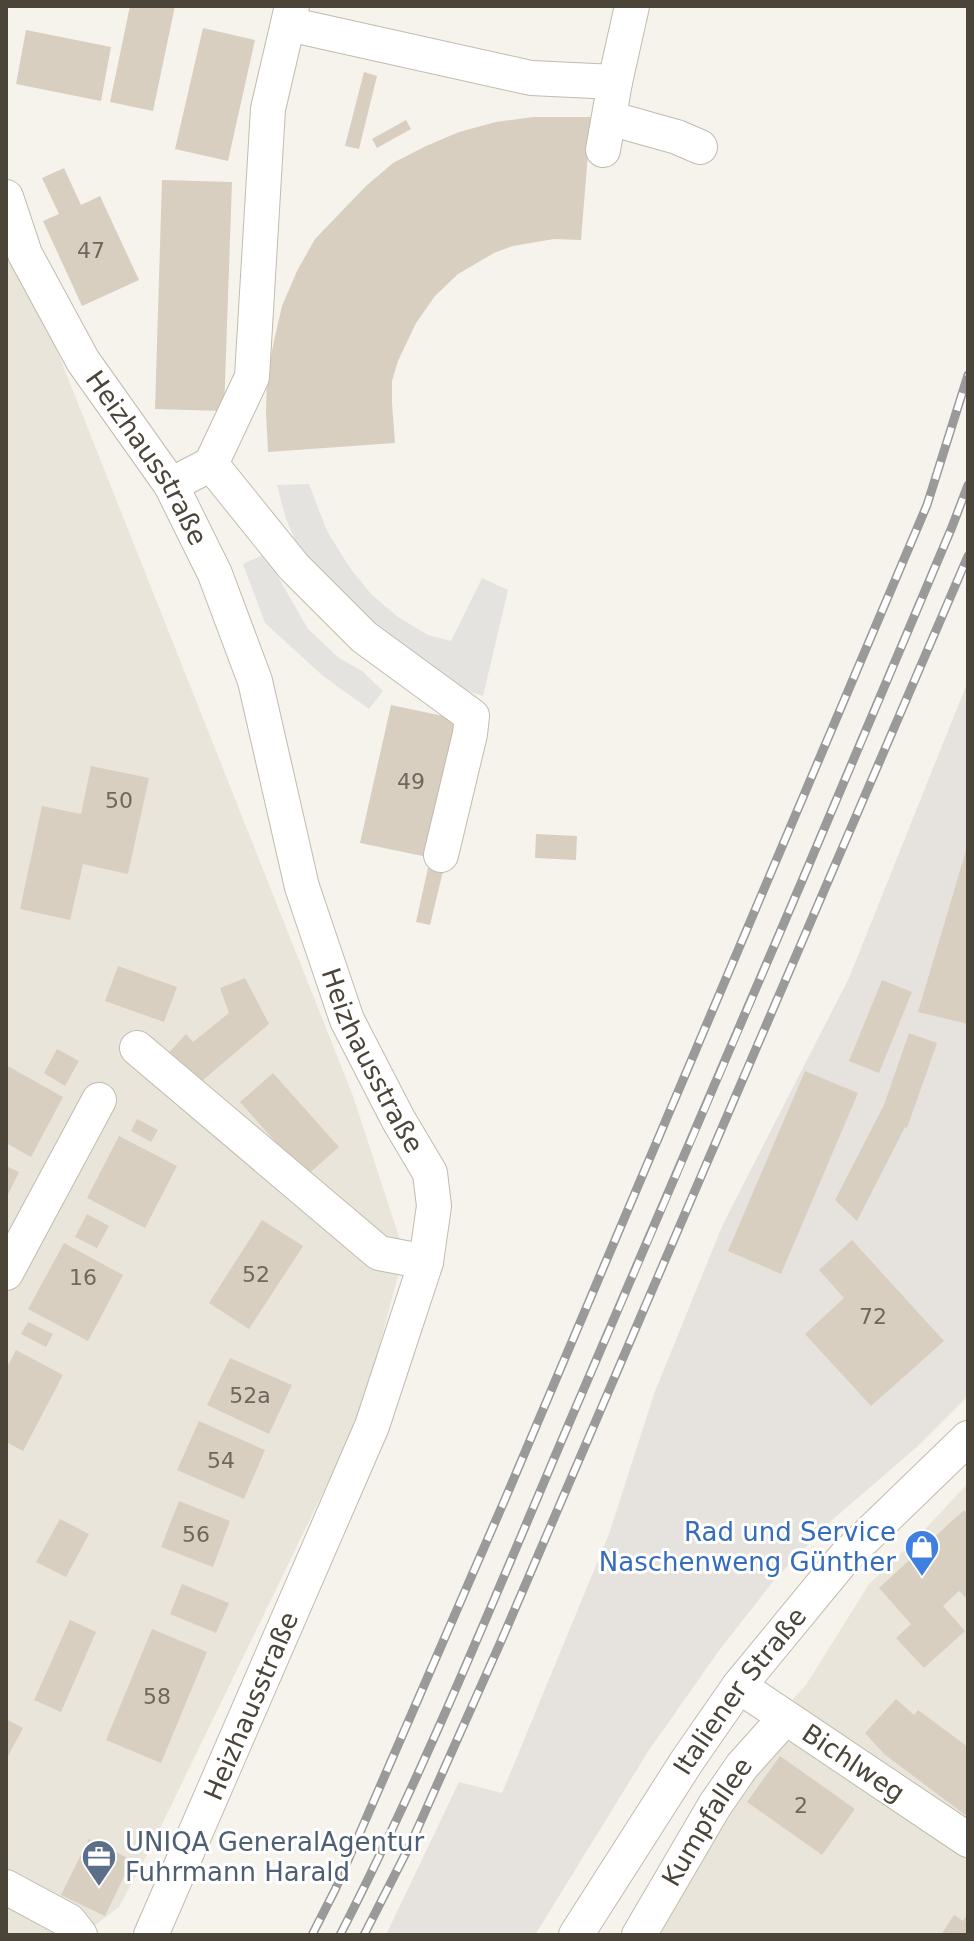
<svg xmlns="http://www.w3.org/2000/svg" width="974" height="1941" viewBox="0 0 974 1941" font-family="'DejaVu Sans',sans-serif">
<rect width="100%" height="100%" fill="#f6f3ec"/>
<path fill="#eae5da" d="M6,222L353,1096L404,1252L363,1410L151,1847L119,1907L82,1935H6Z
M968,1483V1935H619L737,1760L806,1685L869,1584L913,1542Z"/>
<path fill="#e6e2dd" d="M968,681V1396L918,1446L831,1521L775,1579L718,1652L649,1750L535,1935H386L459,1782L502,1793L609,1534L654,1394L723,1224L849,978Z"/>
<path fill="#e5e3e0" d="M309,484L327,531L350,568L371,594L398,617L428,635L451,641L482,578L508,590L483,696L414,674L318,592L286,519L277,485Z
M265,554L308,629L339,658L362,671L383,691L369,709L323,676L265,623L243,564Z"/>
<path fill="#d8cfc1" d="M130,6H175L153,111L110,102Z
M203,28L255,40L228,161L175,149Z
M26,30L111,47L101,101L16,84Z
M364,72L377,76L359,149L345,146Z
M533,117H591L581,240L554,239L513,246L494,253L458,274L435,296L416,323L398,361L392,381V403L395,443L268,452L266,412L267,376L274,341L282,306L297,271L315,239L366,186L393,163L426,146L459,132L496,122Z
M406,120L411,129L377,148L372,139Z
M64,168L81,205L100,196L139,280L82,306L43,221L59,214L42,178Z
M162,180L232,182L224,411L155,409Z
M391,705L462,720L432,858L360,843Z
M91,766L149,778L128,874L83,864L70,920L20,909L42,806L81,814Z
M536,834L577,836L576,860L535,858Z
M967,847H968V1024L918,1012Z
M430,859L445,863L430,925L416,922Z
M118,966L177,987L164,1022L105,1001Z
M245,978L269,1024L189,1092L162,1060L186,1034L193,1042L229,1013L220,988Z
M882,980L912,992L879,1073L849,1061Z
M909,1033L937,1043L907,1128L905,1127L857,1221L835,1200L884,1105Z
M57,1049L79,1061L65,1086L44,1073Z
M6,1065L63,1097L31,1157L6,1143Z
M805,1071L858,1093L781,1274L728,1251Z
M273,1073L339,1147L306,1176L240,1102Z
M137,1119L158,1130L151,1142L131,1131Z
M119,1136L177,1166L145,1228L87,1198Z
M6,1166L19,1172L6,1199Z
M87,1214L109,1226L97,1248L75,1237Z
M262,1220L303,1246L249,1329L209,1303Z
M852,1240L944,1341L871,1406L805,1334L844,1298L819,1270Z
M64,1243L123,1275L88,1341L28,1309Z
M28,1322L53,1334L46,1347L21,1334Z
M16,1350L63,1375L23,1451L6,1442V1369Z
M230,1358L292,1385L269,1434L207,1405Z
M199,1421L265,1450L244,1499L177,1470Z
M179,1501L230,1521L213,1567L161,1547Z
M964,1510L968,1514V1600L959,1591L943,1606L965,1631L924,1668L896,1638L911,1624L879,1588Z
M60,1519L89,1534L66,1577L36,1562Z
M182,1584L229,1603L216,1633L170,1614Z
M70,1620L96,1632L61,1712L34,1700Z
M152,1629L207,1652L161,1763L106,1740Z
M896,1699L914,1715L918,1710L968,1747V1817L884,1754L865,1733Z
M6,1719L23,1728L6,1760Z
M780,1756L855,1809L822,1855L747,1802Z
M89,1839L132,1860L105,1916L61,1895Z
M968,1913V1935H941L954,1915L963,1921Z"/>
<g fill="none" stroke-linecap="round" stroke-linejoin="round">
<defs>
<g id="minor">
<path d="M288,24L531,78L615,82"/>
<path d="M609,118L677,137L700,147"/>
<path d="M603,150L615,82L632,6"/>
<path id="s1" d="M6,197L25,254L83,361L171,485L215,574L255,681L302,887L347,1020L398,1119L430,1173L434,1206L426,1262L372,1426L151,1935"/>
<path d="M211,464L294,567L364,637L472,716L470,734L441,855"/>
<path d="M171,485L211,464L252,377L268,109L292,6"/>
<path d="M137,1048L379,1253L426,1262"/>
<path d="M6,1273L99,1100"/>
<path id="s2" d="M739,1686L968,1840"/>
<path d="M6,1887L69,1921L80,1935"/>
<path id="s3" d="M576,1935L687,1761L739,1686L845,1557L968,1438"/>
<path id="s4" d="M639,1935L715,1805L742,1766L785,1718"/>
</g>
</defs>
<use href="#minor" stroke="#c2bbae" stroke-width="36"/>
<use href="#minor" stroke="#fff" stroke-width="34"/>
<defs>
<path id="rail" d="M312,1935L335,1890L506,1497L927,505L968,375
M340,1935C428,1764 500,1584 576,1407C703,1114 828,821 952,527L968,485
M364,1935L412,1841L502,1639L968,556"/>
</defs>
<use href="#rail" stroke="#9a9a9a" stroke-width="9"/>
<use href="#rail" stroke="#fff" stroke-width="6" stroke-dasharray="18" stroke-linecap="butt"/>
</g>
<defs>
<symbol id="shop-pin" viewBox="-11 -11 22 30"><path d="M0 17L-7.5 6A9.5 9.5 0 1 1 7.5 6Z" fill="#3f7fe0" stroke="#fff"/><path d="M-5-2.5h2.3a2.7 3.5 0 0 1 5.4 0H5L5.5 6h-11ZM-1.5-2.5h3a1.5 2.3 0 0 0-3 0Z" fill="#fff"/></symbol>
<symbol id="office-pin" viewBox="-11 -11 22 30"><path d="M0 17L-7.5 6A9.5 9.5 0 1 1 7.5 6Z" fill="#5c6f8a" stroke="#fff"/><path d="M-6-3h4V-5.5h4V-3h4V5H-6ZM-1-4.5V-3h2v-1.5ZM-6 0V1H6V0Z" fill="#fff"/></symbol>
</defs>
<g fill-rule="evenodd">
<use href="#shop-pin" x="902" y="1527" width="40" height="54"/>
<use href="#office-pin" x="79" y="1837" width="40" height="54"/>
</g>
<g text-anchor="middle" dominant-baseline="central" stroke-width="6" stroke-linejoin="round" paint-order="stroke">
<g font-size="22" fill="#6e675b">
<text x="91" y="250">47</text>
<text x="411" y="781">49</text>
<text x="119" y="800">50</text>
<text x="256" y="1274">52</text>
<text x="83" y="1277">16</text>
<text x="873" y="1316">72</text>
<text x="250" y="1395">52a</text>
<text x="221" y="1460">54</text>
<text x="196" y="1534">56</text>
<text x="157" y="1696">58</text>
<text x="801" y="1805">2</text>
</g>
<g font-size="26" fill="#4b4439" stroke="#fff">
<text stroke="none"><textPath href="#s1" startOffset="298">Heizhausstraße</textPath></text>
<text stroke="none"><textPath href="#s1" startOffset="946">Heizhausstraße</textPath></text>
<text stroke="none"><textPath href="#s3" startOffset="294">Italiener Straße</textPath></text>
<text transform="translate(251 1706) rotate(-67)">Heizhausstraße</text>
<text stroke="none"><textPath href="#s2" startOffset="138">Bichlweg</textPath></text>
<text stroke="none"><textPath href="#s4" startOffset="132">Kumpfallee</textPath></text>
</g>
<g font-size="26" fill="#366cbe" stroke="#fff" text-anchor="end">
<text x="896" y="1532">Rad und Service<tspan x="896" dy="30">Naschenweng Günther</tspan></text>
</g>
<g font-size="26" fill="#4e5e75" stroke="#fff" text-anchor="start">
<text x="125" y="1842">UNIQA GeneralAgentur<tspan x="125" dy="30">Fuhrmann Harald</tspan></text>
</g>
</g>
<rect width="974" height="1941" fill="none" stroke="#4b4439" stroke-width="16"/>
</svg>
